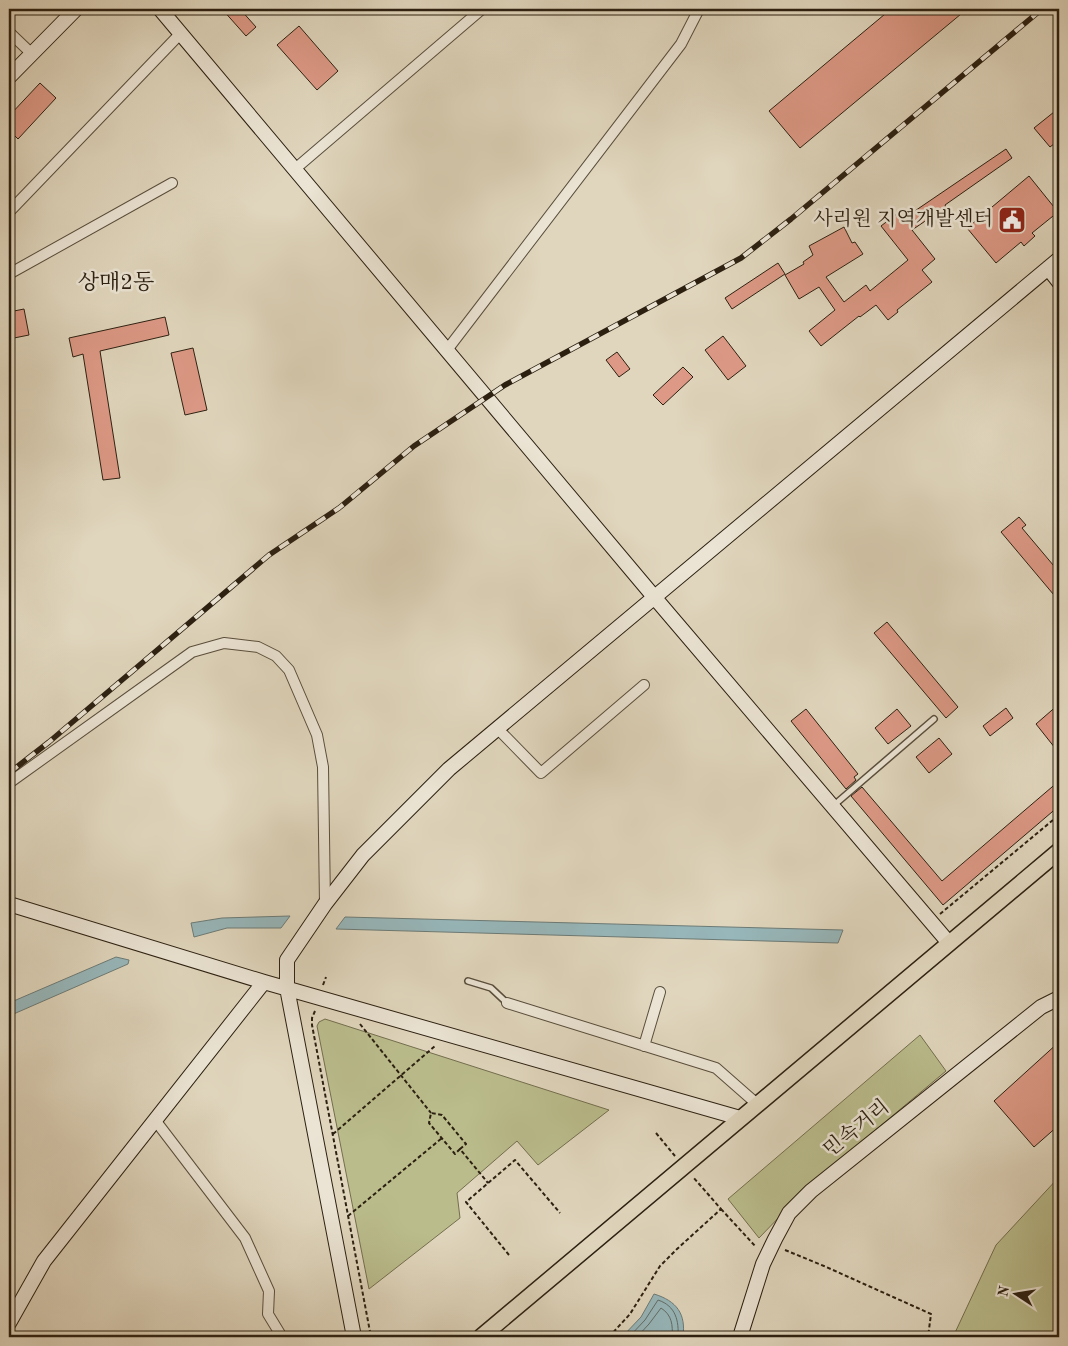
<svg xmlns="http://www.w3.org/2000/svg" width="1068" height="1346" viewBox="0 0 1068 1346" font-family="'Old Standard TT','Noto Serif KR',serif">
<rect width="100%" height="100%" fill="#e0d6bd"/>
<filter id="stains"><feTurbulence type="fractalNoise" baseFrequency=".004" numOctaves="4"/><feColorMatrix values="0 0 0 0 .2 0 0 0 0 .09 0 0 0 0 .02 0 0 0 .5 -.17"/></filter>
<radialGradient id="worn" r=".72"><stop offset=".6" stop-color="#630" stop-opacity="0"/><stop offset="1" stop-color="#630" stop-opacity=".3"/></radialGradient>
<path fill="#babc8c" stroke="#736e4e" d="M325,1019L609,1110L538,1165L517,1141L457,1193L460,1218L369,1289L317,1026L319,1022Z
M920,1035L946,1071L812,1183L759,1238L728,1199Z
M1059,1177V1337H953L996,1245Z"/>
<path fill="#97b7bb" stroke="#6c7b77" d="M290,916L281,928H227L194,937L191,923L222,918Z
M345,917L843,930L838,943L336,929Z
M116,957L129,960L128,964L9,1016V1003Z
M654,1294C677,1301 686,1314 683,1337H622L641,1317Z"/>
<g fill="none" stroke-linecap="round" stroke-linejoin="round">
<path stroke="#626c66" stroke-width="1" d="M629,1337L645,1320L658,1300C676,1306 679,1321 678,1337
M637,1337L649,1324L661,1308C672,1315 673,1325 672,1337"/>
</g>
<path fill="#dd9986" stroke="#2c2011" d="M222,9H240L256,27L246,36Z
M891,9H967L800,148L769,111Z
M299,26L338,71L317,90L277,45Z
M40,83L56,98L18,139L9,130V116Z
M1059,108V140L1050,147L1034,128Z
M1006,149L1012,158L945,205L946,207L912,230L935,259L922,270L932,282L897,310L898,312L888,320L876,305L860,317L859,316L821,346L809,331L835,310L819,287L799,299L785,275L804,264L803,262L813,255L809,246L844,227L852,243L855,242L863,254L826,277L844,302L866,285L870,291L908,260L881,226L898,213L903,219Z
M1029,176L1058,212L1032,233L1035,236L1024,246L1021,242L996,263L967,228Z
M778,263L785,274L732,309L725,298Z
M24,309L29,335L9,339V312Z
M165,317L169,335L100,351L120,478L103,480L83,354L73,357L69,338Z
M723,336L746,366L728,380L705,350Z
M193,348L207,410L185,415L171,353Z
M617,352L630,369L619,377L606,360Z
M683,367L693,377L663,405L653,395Z
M1019,517L1026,525L1022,528L1059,572V601L1001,532Z
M887,622L958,707L946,718L874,633Z
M1059,704V753L1036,724Z
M1006,708L1013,718L990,736L983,726Z
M806,709L858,774L854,777L856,780L846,789L791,721Z
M897,709L911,726L888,744L875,728Z
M939,738L952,754L929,773L916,757Z
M1059,781V806L943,905L851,796L862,787L942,881Z
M1059,1042V1125L1034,1147L994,1101Z"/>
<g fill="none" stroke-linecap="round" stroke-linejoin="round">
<defs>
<path id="lane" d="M833,806L934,719
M468,981L491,988L507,1003"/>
<path id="street" d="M9,32L32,54
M295,169L482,9
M9,212L181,33
M9,274L172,183
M447,350L681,44L699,9
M498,729L541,773L644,685
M9,783L192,652L224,643L258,647L276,656L289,670L317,735L323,767L325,904
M507,1003L716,1068L757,1104
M644,1046L660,992
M155,1120L245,1238L269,1291L268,1314L282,1337"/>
<path id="secondary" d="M160,9L655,598L949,943
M9,77L76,9
M1048,268L1059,282
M9,904L264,982L740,1118
M9,1323L44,1261L264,982
M354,1337L287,988V960L325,904L363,855L449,769L1059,259
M740,1337L763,1264L775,1239L789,1213L811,1191L1041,1007L1059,998"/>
<path id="primary" d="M481,1337L1059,851"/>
</defs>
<use href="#lane" stroke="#594e3c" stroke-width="8"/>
<use href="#street" stroke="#594e3c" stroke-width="12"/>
<use href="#secondary" stroke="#2c2011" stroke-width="16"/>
<use href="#primary" stroke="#2c2011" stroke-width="18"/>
<path stroke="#2c2011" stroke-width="2" stroke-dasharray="4 2.5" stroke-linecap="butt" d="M940,914L1059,815
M323,985L326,977
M315,1011L312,1018V1025L371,1337
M360,1024L431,1113
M656,1133L675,1156
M333,1134L435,1046
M460,1149L455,1154L429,1123L431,1113L442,1115L466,1144L460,1149L488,1183
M721,1209L756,1247
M348,1216L442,1138
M785,1250L824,1266L931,1314L928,1337
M509,1255L466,1202L515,1160L560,1213
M609,1337L630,1314L660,1266L677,1249L721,1209L693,1177"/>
<use href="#lane" stroke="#ebe4d4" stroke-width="5"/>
<use href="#street" stroke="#ebe4d4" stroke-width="10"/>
<use href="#secondary" stroke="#ebe4d4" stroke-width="14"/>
<use href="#primary" stroke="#e0d6bd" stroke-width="15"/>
<defs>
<path id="rail" d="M9,773L49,742L269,555L339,508L414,446L505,385L741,258L791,219L1042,9"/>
</defs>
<use href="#rail" stroke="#2c2011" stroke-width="5.5"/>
<use href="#rail" stroke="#ebe4d4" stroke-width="4" stroke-dasharray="11" stroke-linecap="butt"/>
</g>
<defs>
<symbol id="civic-square" viewBox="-11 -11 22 22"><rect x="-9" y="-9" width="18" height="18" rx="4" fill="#8f2418" stroke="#ebe4d4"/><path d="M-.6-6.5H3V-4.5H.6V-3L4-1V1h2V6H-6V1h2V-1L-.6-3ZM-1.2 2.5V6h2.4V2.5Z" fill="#fff"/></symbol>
</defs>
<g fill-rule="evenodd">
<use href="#civic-square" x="996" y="204" width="32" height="32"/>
</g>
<g text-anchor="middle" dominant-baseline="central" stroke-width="5" stroke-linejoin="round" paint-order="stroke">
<g font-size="20" fill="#2c2011" stroke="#ebe4d4" text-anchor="end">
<text x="993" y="220">사리원 지역개발센터</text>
</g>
<g font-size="20" fill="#2c2011" stroke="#ebe4d4">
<text transform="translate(857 1129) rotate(-39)">민속거리</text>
</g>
<g font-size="22" fill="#2c2011" stroke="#ebe4d4">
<text x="116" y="283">상매2동</text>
</g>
</g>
<rect width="1068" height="1346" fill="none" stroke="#e0d6bd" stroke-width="30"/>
<rect x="10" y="10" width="1048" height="1326" fill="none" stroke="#2c2011" stroke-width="2.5"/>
<rect x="15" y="15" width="1038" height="1316" fill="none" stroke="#2c2011"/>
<g transform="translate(1016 1294) rotate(282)" stroke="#ebe4d4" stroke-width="4" paint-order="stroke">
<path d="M0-4L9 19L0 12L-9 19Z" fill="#2c2011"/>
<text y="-8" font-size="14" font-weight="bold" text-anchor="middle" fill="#2c2011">N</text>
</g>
<rect width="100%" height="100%" filter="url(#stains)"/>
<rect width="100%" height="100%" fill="url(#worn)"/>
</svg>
